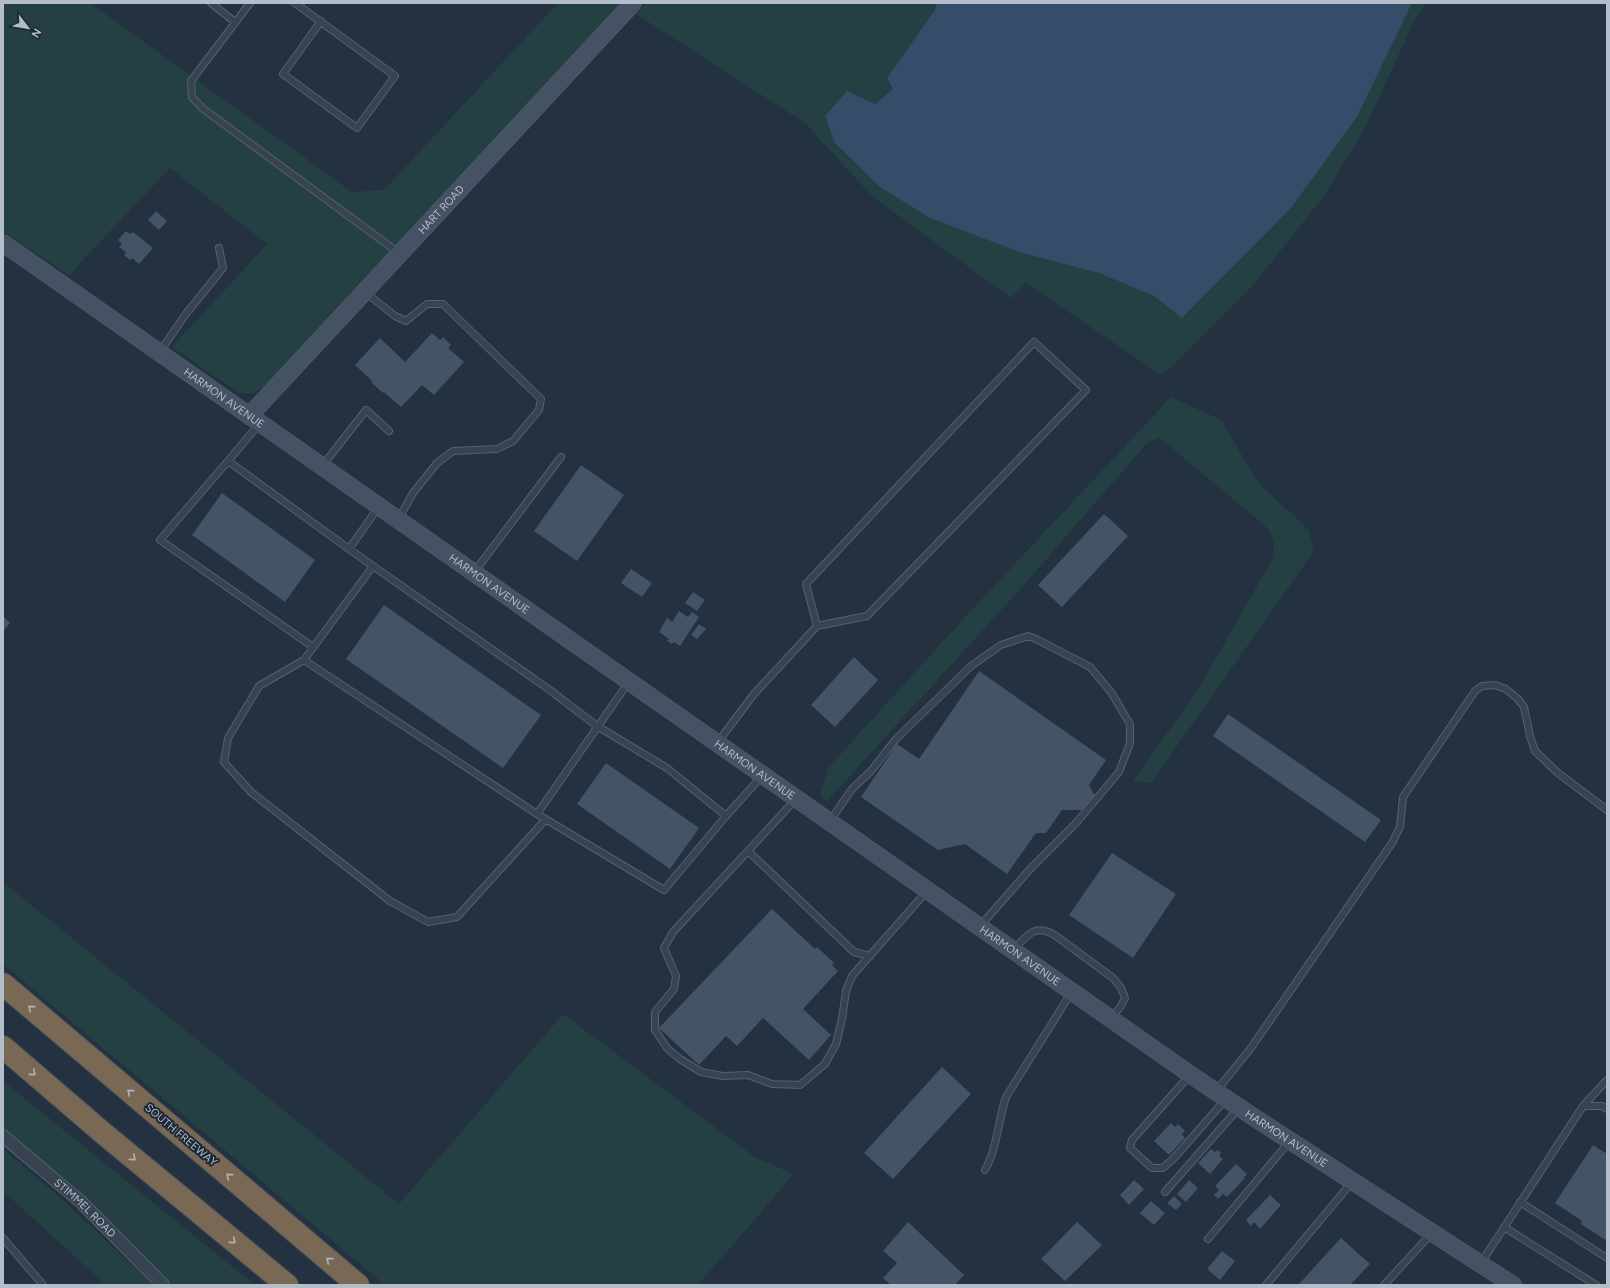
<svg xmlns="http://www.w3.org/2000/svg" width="1610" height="1288" viewBox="0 0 1610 1288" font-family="Figtree,sans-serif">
<rect width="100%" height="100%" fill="#233141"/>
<path fill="#254042" d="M3,3H90L352,192L384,190L558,3H623L265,386L253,393H239L172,347L267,244L170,168L69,275L3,231Z
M647,3H937L935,10L893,89L875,104L930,218L1022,253L1099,273L1154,296L1182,318L1291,208L1357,117L1412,3H1426L1417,15L1364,130L1324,196L1255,283L1170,368L1161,375L1026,283L1011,298L873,197L805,123L636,14Z
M1171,397L1221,420L1259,484L1308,529L1314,551L1151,783L1133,781L1199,688L1273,558L1274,540L1266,527L1160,438L1148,442L1024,585L827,801L820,796L828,768L966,616Z
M3,882L399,1204L563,1014L756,1158L794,1174L698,1285H385L3,964Z
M3,1081L255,1285H170L3,1134Z
M3,1149L62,1199L153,1285H106L3,1191Z"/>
<path fill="#354d69" d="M937,3H1412L1357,117L1291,208L1182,318L1154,296L1099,273L1022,253L930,218L880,187L835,143L825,116L847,91L875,104L893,89L887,78L935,10Z"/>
<path fill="#445466" d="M156,211L167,221L159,230L148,220Z
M126,231L130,234L133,232L153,248L139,264L132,258L130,260L124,255L126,252L119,247L122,244L118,240Z
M432,333L440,340L443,337L451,345L448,348L464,362L434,395L422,385L401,407L384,392L383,393L371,382L372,381L355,365L380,338L405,362Z
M581,465L624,495L577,561L534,531Z
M222,493L315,560L285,602L192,535Z
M1104,514L1128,536L1062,607L1038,585Z
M631,569L652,583L642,597L621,583Z
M693,592L705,600L697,611L685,603Z
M384,605L541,715L503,768L346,659Z
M679,611L688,617L692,612L699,617L680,646L674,642L672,644L667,641L669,639L659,632L667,618L672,622Z
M3,616L10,623L3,631Z
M699,624L706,629L697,639L691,635Z
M854,657L878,680L835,727L811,705Z
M979,671L1106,760L1089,785L1095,796L1083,810H1062L1046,833H1036L1007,874L965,844L938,850L861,797L897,744L919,759Z
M1228,714L1381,820L1365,842L1213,736Z
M606,763L699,828L670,869L577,804Z
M1112,853L1176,894L1133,958L1069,915Z
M772,909L815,949L817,947L834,963L832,965L838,971L803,1009L831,1035L809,1060L763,1018L737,1046L726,1036L699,1065L659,1028Z
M942,1067L971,1094L893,1179L864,1153Z
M1171,1123L1175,1127L1178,1124L1185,1131L1182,1134L1185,1138L1169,1155L1154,1141Z
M1593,1145L1607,1154V1241L1581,1224L1582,1221L1555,1203Z
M1211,1149L1215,1152L1218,1150L1221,1153L1219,1156L1223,1159L1210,1174L1198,1163Z
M1236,1164L1247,1174L1244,1177L1245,1178L1227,1197L1223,1194L1218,1199L1214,1195L1219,1190L1215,1186Z
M1134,1180L1144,1189L1129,1205L1120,1195Z
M1189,1180L1198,1188L1186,1202L1177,1194Z
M1270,1195L1281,1205L1260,1229L1254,1222L1251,1226L1246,1220Z
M1174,1196L1182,1204L1176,1210L1167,1203Z
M1151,1201L1165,1213L1154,1225L1140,1213Z
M908,1222L964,1275L955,1285H891L883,1278L897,1263L883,1251Z
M1077,1222L1102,1245L1065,1281L1041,1259Z
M1341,1238L1370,1264L1350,1285H1298Z
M1222,1251L1235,1261L1220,1280L1207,1269Z"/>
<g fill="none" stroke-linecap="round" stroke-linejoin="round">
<defs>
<path id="lane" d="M211,3L235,22
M250,3L191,81L192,97L202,108L399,253
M295,3L395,76L357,128L283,74L321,21
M365,292L395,316L406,321L427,304H443L541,399L539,410L513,441L497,449L453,451L437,463L413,493L399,518
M160,352L185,315L223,268L219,248
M260,423L228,461L349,549L378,508
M228,461L160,540L313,647
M323,465L366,410L389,431
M349,549L373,566
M475,571L561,457
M304,660L259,686L228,738L224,762L251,792L390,901L428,922L457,917L546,819
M628,683L537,814L304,660L373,566L547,688L597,726L667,768L726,816L762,776
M718,742L754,694L817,626L806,584L1034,342L1086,390L867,616L817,626
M795,800L673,932L664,948L676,976L674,989L655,1012V1030L667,1048L680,1059L701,1072L723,1076L748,1075L772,1084L800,1085L825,1064L836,1044L842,1019L846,991L852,976L927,891
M537,814L664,890L726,816
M830,821L852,789L871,771L896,739L971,666L1001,645L1028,636L1038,640L1090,667L1111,692L1130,724V743L1119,772L1076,823L1031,868L981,925
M748,851L854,952L870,956
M1014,949C1029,934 1035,923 1056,936L1113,978L1121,988L1125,998L1121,1006L1112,1017
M1189,1076L1132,1140L1130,1148L1152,1168H1163L1175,1157L1225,1100
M1217,1090L1251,1048L1392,843L1400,827L1403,797L1475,691L1482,686L1495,685L1506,689L1518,699L1524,707L1530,736L1535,751L1558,773L1607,810
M1583,1106L1607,1080
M985,1170C997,1149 998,1121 1006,1097L1071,993
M1165,1192L1238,1109
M1520,1202L1607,1258
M1504,1227L1596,1285
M3,1238L43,1285
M1208,1239L1289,1142
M1481,1263L1583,1106H1602L1607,1109
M1266,1285L1352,1182
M1384,1285L1431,1234"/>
<g id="street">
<path id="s1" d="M3,1136L81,1202L163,1285"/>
</g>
<g id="secondary">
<path id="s2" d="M3,243L1191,1075L1252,1116L1513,1285"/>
<path id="s3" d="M249,416L633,3"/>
</g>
<path id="highway" d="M3,984L358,1285
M3,1047L103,1133L287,1285"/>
</defs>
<use href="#lane" stroke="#55616e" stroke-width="8"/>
<use href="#street" stroke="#55616e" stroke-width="14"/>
<use href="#secondary" stroke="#55616e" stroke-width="18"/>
<use href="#highway" stroke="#424e5b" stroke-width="24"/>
<use href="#lane" stroke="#374351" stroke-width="6"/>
<use href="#street" stroke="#374351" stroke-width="12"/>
<use href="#secondary" stroke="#455264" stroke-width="17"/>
<use href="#highway" stroke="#786854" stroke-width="22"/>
</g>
<defs><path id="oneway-chevron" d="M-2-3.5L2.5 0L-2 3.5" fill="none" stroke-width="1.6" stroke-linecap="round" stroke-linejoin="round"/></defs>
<g stroke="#aeb5bf">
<use href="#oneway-chevron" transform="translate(31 1008) rotate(-140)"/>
<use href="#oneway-chevron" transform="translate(33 1073) rotate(41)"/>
<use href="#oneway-chevron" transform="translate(130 1092) rotate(-140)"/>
<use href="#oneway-chevron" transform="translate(133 1158) rotate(40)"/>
<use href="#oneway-chevron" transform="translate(229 1176) rotate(-140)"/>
<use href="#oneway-chevron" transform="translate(233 1241) rotate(40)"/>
<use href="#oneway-chevron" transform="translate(329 1260) rotate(-140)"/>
</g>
<g text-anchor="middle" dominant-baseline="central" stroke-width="4" stroke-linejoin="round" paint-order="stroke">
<g font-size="11" fill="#b4becb" stroke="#1c2836">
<text stroke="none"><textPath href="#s3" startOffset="282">HART ROAD</textPath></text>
<text stroke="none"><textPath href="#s2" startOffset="270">HARMON AVENUE</textPath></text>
<text stroke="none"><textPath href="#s2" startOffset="594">HARMON AVENUE</textPath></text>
<text stroke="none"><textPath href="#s2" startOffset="918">HARMON AVENUE</textPath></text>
<text stroke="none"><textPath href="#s2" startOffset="1242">HARMON AVENUE</textPath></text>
<text transform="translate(181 1135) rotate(40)">SOUTH FREEWAY</text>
<text stroke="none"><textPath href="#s2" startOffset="1565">HARMON AVENUE</textPath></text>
<text stroke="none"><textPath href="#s1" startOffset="109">STIMMEL ROAD</textPath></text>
</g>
</g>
<rect width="1610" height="1288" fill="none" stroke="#b4becb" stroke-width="8"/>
<g transform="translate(28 28) rotate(121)" stroke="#1c2836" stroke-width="3" paint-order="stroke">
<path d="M0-3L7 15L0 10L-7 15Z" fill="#b4becb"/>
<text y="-6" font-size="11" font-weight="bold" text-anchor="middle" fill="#b4becb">N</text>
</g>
</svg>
